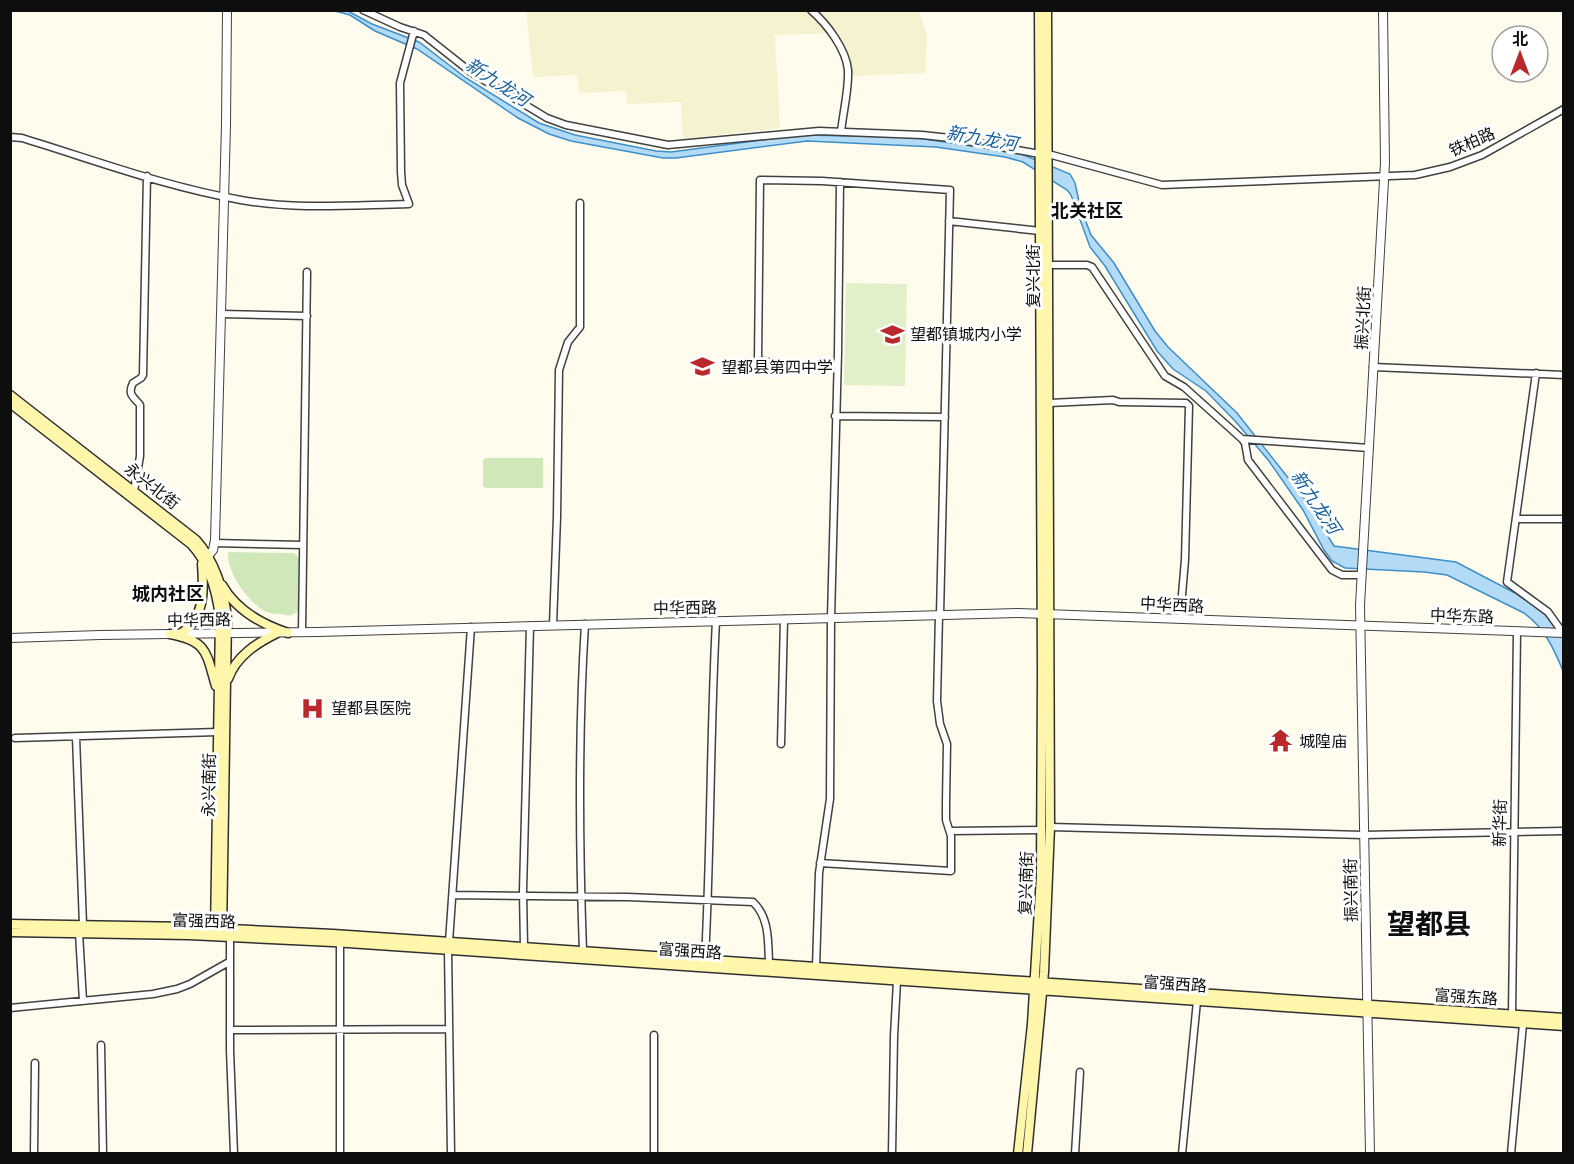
<svg xmlns="http://www.w3.org/2000/svg" width="1574" height="1164" viewBox="0 0 1574 1164" font-family="'Roboto Serif','Noto Sans SC',serif">
<rect width="100%" height="100%" fill="#fffcee"/>
<path fill="#f4f2cf" d="M526,11H919L927,36L925,73L852,76L838,33L775,35L780,128L683,139L681,102L627,104L626,91L579,93L577,75L533,77Z"/>
<path fill="#d0e8b9" d="M486,458H543V488H486L483,486V460Z
M228,552L294,553L299,558L298,610C293,617 288,616 281,614C276,614 270,613 266,612C249,603 226,572 228,552Z"/>
<path fill="#e2f0ca" d="M846,283L907,284L905,386L844,385Z"/>
<path fill="#b4dbf5" stroke="#3d8fca" stroke-width="1.5" d="M335,11H348L372,24L419,42L466,78L539,123L575,135L656,151L671,152L800,135L911,137L1019,153L1070,174L1075,183L1080,206L1091,235L1114,263L1155,331L1168,347L1237,413L1304,498L1334,546L1456,562L1515,593L1543,612L1563,637V671C1554,649 1544,627 1524,613L1447,575L1424,572L1345,568L1332,561L1324,550L1303,510L1269,461L1236,422L1206,391L1173,369L1157,351L1105,266L1090,247L1071,195L1067,190L1023,162L1005,157L936,147L807,141L676,158H663L571,141L549,134L518,118L417,49L375,31L350,15Z"/>
<g fill="none" stroke-linecap="round" stroke-linejoin="round">
<defs>
<path id="minor" d="M363,10L400,27L424,35L472,73L547,118L566,125L668,145L819,131L922,135L950,138L1040,154
M811,10C827,24 846,49 848,70C849,90 843,112 841,132
M10,137L22,138C94,160 166,187 241,200C296,210 353,205 409,204L402,185L401,172L400,83L414,31
M1048,154L1162,185L1415,175L1450,167L1482,155L1564,109
M949,221L1040,231
M1048,265H1087L1092,267L1165,376L1184,387L1242,439L1245,443L1248,460L1332,570L1342,575H1361
M221,314L307,316
M837,366L772,363L758,360L760,180L822,181L950,190L940,615
M1373,367L1564,375
M1536,373L1507,582L1548,612L1563,633
M1049,403L1113,400L1119,402L1186,403L1189,406L1185,560L1180,618
M835,416L945,417
M1242,439L1369,448
M134,491L140,456V405C134,397 127,395 133,383L141,378L143,375L147,176
M1516,519H1564
M214,543L303,545
M553,625L557,517L559,370L568,342L580,327V203
M302,632L307,272
M76,737L83,925
M15,738L218,732
M781,744L784,619
M1050,827L1363,835L1564,831
M950,831L1042,830
M820,863L951,871V836L946,820V803L947,744L940,724L937,701L939,615
M453,895L627,897L753,902C770,918 768,943 769,964
M79,933L83,1001
M230,937V1050L234,1154
M449,942L471,627
M524,947L523,891L530,626
M448,950L451,1154
M583,951C579,842 578,734 585,624
M705,959C711,847 710,734 716,621
M816,967L819,873L830,799L831,618L838,353L840,182
M10,1008L153,994L177,989L190,984L229,962
M1512,1015L1517,632
M230,1030L449,1029
M654,1035V1154
M101,1045L103,1154
M34,1154L35,1063
M340,1154V942
M892,1154L894,1036L897,981
M1075,1154L1080,1072
M1182,1154L1197,1001
M1511,1154L1523,1024"/>
<path id="tertiary" d="M208,556L213,550L215,540L226,125L227,10
M10,638L100,635L317,632L1018,613L1564,633
M1370,1154L1360,605L1385,163L1383,10"/>
<path id="secondary" d="M10,395L196,540C214,560 224,590 227,618L222,933
M10,403L191,544C209,563 217,592 220,618L215,933
M222,585C236,610 261,624 288,633
M170,634C208,641 206,653 216,686
M180,634C205,619 204,590 202,564
M228,679C236,656 257,643 277,633
M10,924L189,927L333,934L1564,1018
M10,932L189,935L333,942L1564,1026
M1018,1154L1032,1024L1041,876L1042,674L1039,10
M1027,1154L1044,972L1050,827L1047,10"/>
</defs>
<use href="#minor" stroke="#414141" stroke-width="9"/>
<use href="#tertiary" stroke="#414141" stroke-width="10"/>
<use href="#secondary" stroke="#303030" stroke-width="11"/>
<use href="#minor" stroke="#fff" stroke-width="6"/>
<use href="#tertiary" stroke="#fff" stroke-width="8"/>
<use href="#secondary" stroke="#fdf6ab" stroke-width="8"/>
</g>
<defs>
<symbol id="school-bare" viewBox="-9 -9 18 18"><path d="M0-5L7-2L0 1L-7-2ZM-4 1L0 2.5L4 1V4Q0 6-4 4Z" fill="#bb282c" stroke="#fff" stroke-width="2.5" paint-order="stroke"/></symbol>
<symbol id="hospital-bare" viewBox="-9 -9 18 18"><path d="M-5-5h3v3.5h4V-5h3V5h-3V1.5h-4V5h-3Z" fill="#bb282c" stroke="#fff" stroke-width="2.5" paint-order="stroke"/></symbol>
<symbol id="temple-bare" viewBox="-9 -9 18 18"><path d="M0-6L5-2H3V0L6.5 2.5H4V6H1.5V3h-3V6H-4V2.5H-6.5L-3 0V-2H-5Z" fill="#bb282c" stroke="#fff" stroke-width="2.5" paint-order="stroke"/></symbol>
</defs>
<g fill-rule="evenodd">
<use href="#school-bare" x="876" y="318" width="33" height="33"/>
<use href="#school-bare" x="686" y="350" width="33" height="33"/>
<use href="#hospital-bare" x="296" y="692" width="33" height="33"/>
<use href="#temple-bare" x="1264" y="724" width="33" height="33"/>
</g>
<g text-anchor="middle" dominant-baseline="central" stroke-width="6" stroke-linejoin="round" paint-order="stroke">
<g font-size="16" fill="#0e0e0e" stroke="#fff">
<text transform="translate(1472 142) rotate(-24)">铁柏路</text>
<text transform="translate(1033 276) rotate(-90)">复兴北街</text>
<text transform="translate(1363 318) rotate(-87)">振兴北街</text>
<text transform="translate(152 486) rotate(38)">永兴北街</text>
<text transform="translate(1172 605) rotate(3)">中华西路</text>
<text transform="translate(685 608) rotate(-1)">中华西路</text>
<text transform="translate(1462 616) rotate(2)">中华东路</text>
<text transform="translate(199 620) rotate(-1)">中华西路</text>
<text transform="translate(209 785) rotate(-89)">永兴南街</text>
<text transform="translate(1500 823) rotate(-89)">新华街</text>
<text transform="translate(1026 883) rotate(-88)">复兴南街</text>
<text transform="translate(1351 890) rotate(-91)">振兴南街</text>
<text transform="translate(204 921) rotate(2)">富强西路</text>
<text transform="translate(690 951) rotate(4)">富强西路</text>
<text transform="translate(1175 984) rotate(4)">富强西路</text>
<text transform="translate(1466 997) rotate(4)">富强东路</text>
</g>
<g font-size="16" fill="#0e0e0e" stroke="#fff" text-anchor="start">
<text x="910" y="334">望都镇城内小学</text>
<text x="721" y="367">望都县第四中学</text>
<text x="331" y="708">望都县医院</text>
<text x="1299" y="741">城隍庙</text>
</g>
<g font-size="18" font-style="italic" fill="#19609d" stroke="#fff">
<text transform="translate(498 82) rotate(33)">新九龙河</text>
<text transform="translate(982 138) rotate(10)">新九龙河</text>
<text transform="translate(1316 502) rotate(56)">新九龙河</text>
</g>
<g font-size="18" font-weight="bold" fill="#0e0e0e" stroke="#fff">
<text x="1087" y="210">北关社区</text>
<text x="168" y="593">城内社区</text>
</g>
<g font-size="28" font-weight="bold" fill="#0e0e0e" stroke="#fff">
<text x="1429" y="924">望都县</text>
</g>
</g>
<rect width="1574" height="1164" fill="none" stroke="#0e0e0e" stroke-width="24"/>
<g transform="translate(1520 54)"><circle r="28" fill="#ffffff" stroke="#9f9f9f" stroke-width="1.5"/>
<path d="M0-4.5L10 22L0 15L-10 22Z" fill="#bb282c"/>
<text y="-9" font-size="16" font-weight="bold" text-anchor="middle" fill="#0e0e0e">北</text>
</g>
</svg>
